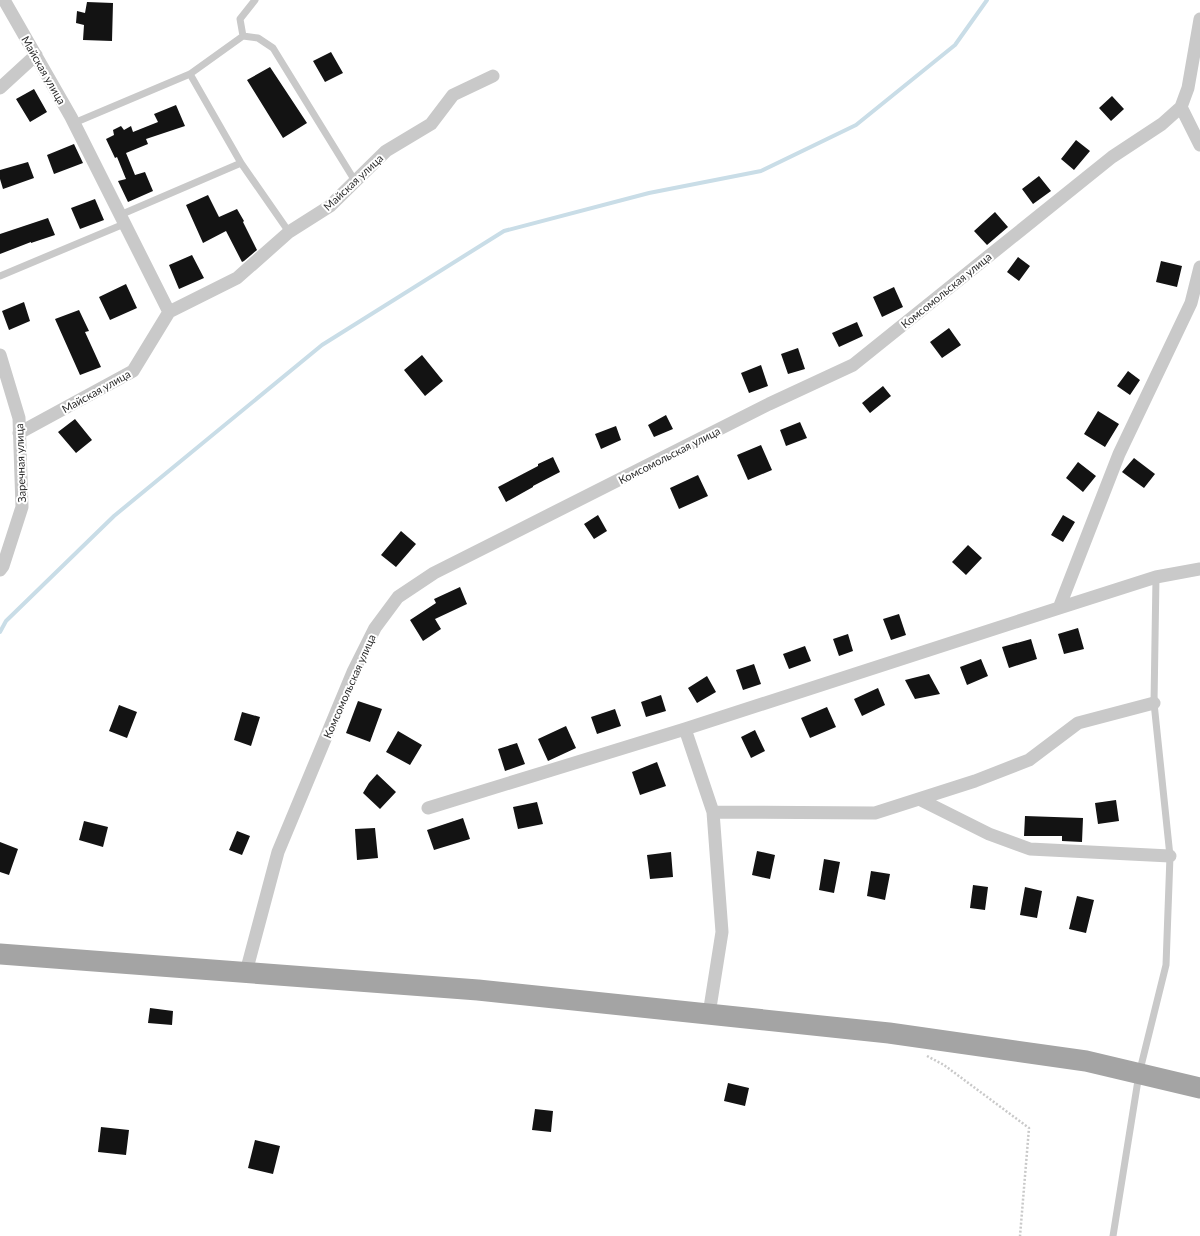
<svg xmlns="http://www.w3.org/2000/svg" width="1200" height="1236" viewBox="0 0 1200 1236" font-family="Lato,sans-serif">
<rect width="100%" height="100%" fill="#fff"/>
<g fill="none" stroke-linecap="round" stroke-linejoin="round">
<path stroke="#c9dde7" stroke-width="4" d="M0,632L6,621L114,516L322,345L504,231L649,193L761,171L856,125L955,45L987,0"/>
</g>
<path fill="#131313" d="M87,2L113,3L112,41L83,40L84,25L76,23L77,11L85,13Z
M331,52L343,73L325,82L313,61Z
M270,67L307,123L283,138L247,80Z
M34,89L47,112L30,122L16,99Z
M1112,96L1124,109L1111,121L1099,108Z
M176,105L185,126L146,139L148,144L126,153L135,175L145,172L153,191L128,202L118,181L126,179L117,157L115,158L106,139L114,135L113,130L121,126L124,130L131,126L133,132L158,122L154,114Z
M1076,140L1090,151L1074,170L1061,159Z
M74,144L83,163L54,174L47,155Z
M28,162L34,178L3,189L0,179V170Z
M1039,176L1051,191L1033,204L1022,189Z
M208,195L219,217L237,209L244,221L243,222L257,250L244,261L242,262L226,231L203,243L186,205Z
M95,199L104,220L80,229L71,208Z
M995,212L1008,227L987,245L974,231Z
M48,218L55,235L31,243V242L0,254V234Z
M192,255L204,278L179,289L169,265Z
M1018,257L1030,266L1019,281L1007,272Z
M1161,261L1182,266L1177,287L1156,282Z
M126,284L137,308L110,320L99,297Z
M894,287L903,307L882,317L873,297Z
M24,302L30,321L9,330L2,311Z
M79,310L89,331L85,332L101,367L80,375L55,319Z
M857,322L863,336L839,347L832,333Z
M949,328L961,345L942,358L930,342Z
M798,348L805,369L788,374L781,354Z
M422,355L443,381L425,396L404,370Z
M761,365L768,386L749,393L741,373Z
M1128,371L1140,380L1130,395L1117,386Z
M883,386L891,396L870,413L862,403Z
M1098,411L1119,424L1105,447L1084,434Z
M666,415L673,429L654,437L648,425Z
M75,419L92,440L76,453L58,432Z
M800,422L807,438L786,446L780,430Z
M616,426L621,440L601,449L595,434Z
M761,445L772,470L748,480L737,455Z
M553,457L560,472L533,486V487L506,502L498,487L538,466V464Z
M1134,458L1155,474L1144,488L1122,472Z
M1078,462L1096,476L1083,492L1066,478Z
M698,475L708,496L679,509L670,488Z
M598,515L607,531L594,539L584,524Z
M1063,515L1075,522L1063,542L1051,535Z
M401,531L416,544L396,567L381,555Z
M968,545L982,558L966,575L952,562Z
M460,587L467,604L435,619L441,629L423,641L410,620L436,603L434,599Z
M899,614L906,635L891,640L883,619Z
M1078,628L1084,649L1064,654L1058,634Z
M848,634L853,651L839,656L833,639Z
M1031,639L1037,659L1009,668L1002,647Z
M805,646L811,661L789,669L783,654Z
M981,659L988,676L967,685L960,667Z
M754,664L761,684L743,690L736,670Z
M929,674L940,694L915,699L905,680Z
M707,676L716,692L697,703L688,688Z
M878,688L885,705L862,716L854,699Z
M661,695L666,711L646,717L641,702Z
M358,701L382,709L370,742L346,733Z
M119,705L137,712L127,738L109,731Z
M827,707L836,727L810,738L801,718Z
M615,709L621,726L597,734L591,717Z
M242,712L260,717L251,746L234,740Z
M566,726L576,748L548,761L538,739Z
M755,730L765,751L751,758L741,737Z
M398,731L422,745L410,765L386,752Z
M517,743L525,764L505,771L498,749Z
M657,762L666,786L640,795L632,772Z
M377,774L396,792L380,809L363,793L369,783Z
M1116,800L1119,821L1098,824L1095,803Z
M537,802L543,824L518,829L513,807Z
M1025,816L1083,818L1082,842L1062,841V836H1024Z
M463,818L470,839L434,850L427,830Z
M84,821L108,827L103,847L79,840Z
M375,828L378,858L357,860L355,829Z
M237,831L250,836L242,855L229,850Z
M0,842L18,849L9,875L0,872Z
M757,851L775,855L770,879L752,875Z
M671,852L673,877L650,879L647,855Z
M824,859L840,862L834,893L819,890Z
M871,871L890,874L885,900L867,896Z
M973,885L988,887L985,910L970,908Z
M1025,887L1042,891L1037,918L1020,915Z
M1077,896L1094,900L1086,933L1069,929Z
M150,1008L173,1011L172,1025L148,1023Z
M728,1083L749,1088L745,1106L724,1101Z
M535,1109L553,1111L551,1132L532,1130Z
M101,1127L129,1130L126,1155L98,1152Z
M255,1140L280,1146L273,1174L248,1168Z"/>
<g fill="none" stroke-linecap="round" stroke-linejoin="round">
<path stroke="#c9c9c9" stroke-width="2.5" stroke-dasharray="2 2" stroke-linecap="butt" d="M927,1056L944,1065L1029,1128L1020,1236"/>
<path stroke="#c9c9c9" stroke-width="7" d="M243,36L240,19L255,0
M190,74L241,163
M74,123L190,74L243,36L258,38L273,48L355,181
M120,215L241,163L289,232
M0,276L124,224
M1113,1236L1139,1074L1166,965L1170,856L1154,703L1156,577"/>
<path stroke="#c9c9c9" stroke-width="13" d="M4,0L71,117L169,312
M0,88L36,55
M1181,107L1200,145
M0,355L19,418L22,507L3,566L0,570
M19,433L133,371L169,312L237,278L289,232L330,206L386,151L431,124L453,95L493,76
M1059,608L1119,454L1191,303L1200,267
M685,729L713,812L722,932L709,1014
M919,799L989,834L1030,849L1170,856
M428,808L685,729L1059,608L1156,577L1200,569
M713,812L875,813L975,781L1029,760L1078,723L1154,703
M246,972L278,852L353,672L375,628L398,597L434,573L769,404L853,365L1112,157L1162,124L1181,107L1188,88L1200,19"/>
<path stroke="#a4a4a4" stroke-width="21" d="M0,954L478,990L889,1033L1086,1061L1200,1088"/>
</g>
<g text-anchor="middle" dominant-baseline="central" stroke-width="4" stroke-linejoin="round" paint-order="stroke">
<g font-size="11" fill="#2c2c2c" stroke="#fff">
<text transform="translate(44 70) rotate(60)">Майская улица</text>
<text transform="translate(353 182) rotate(-43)">Майская улица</text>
<text transform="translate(946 290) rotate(-39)">Комсомольская улица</text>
<text transform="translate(96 391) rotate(-29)">Майская улица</text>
<text transform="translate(669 455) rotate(-27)">Комсомольская улица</text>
<text transform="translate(20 463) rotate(-92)">Заречная улица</text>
<text transform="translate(349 686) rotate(-66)">Комсомольская улица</text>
</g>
</g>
</svg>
